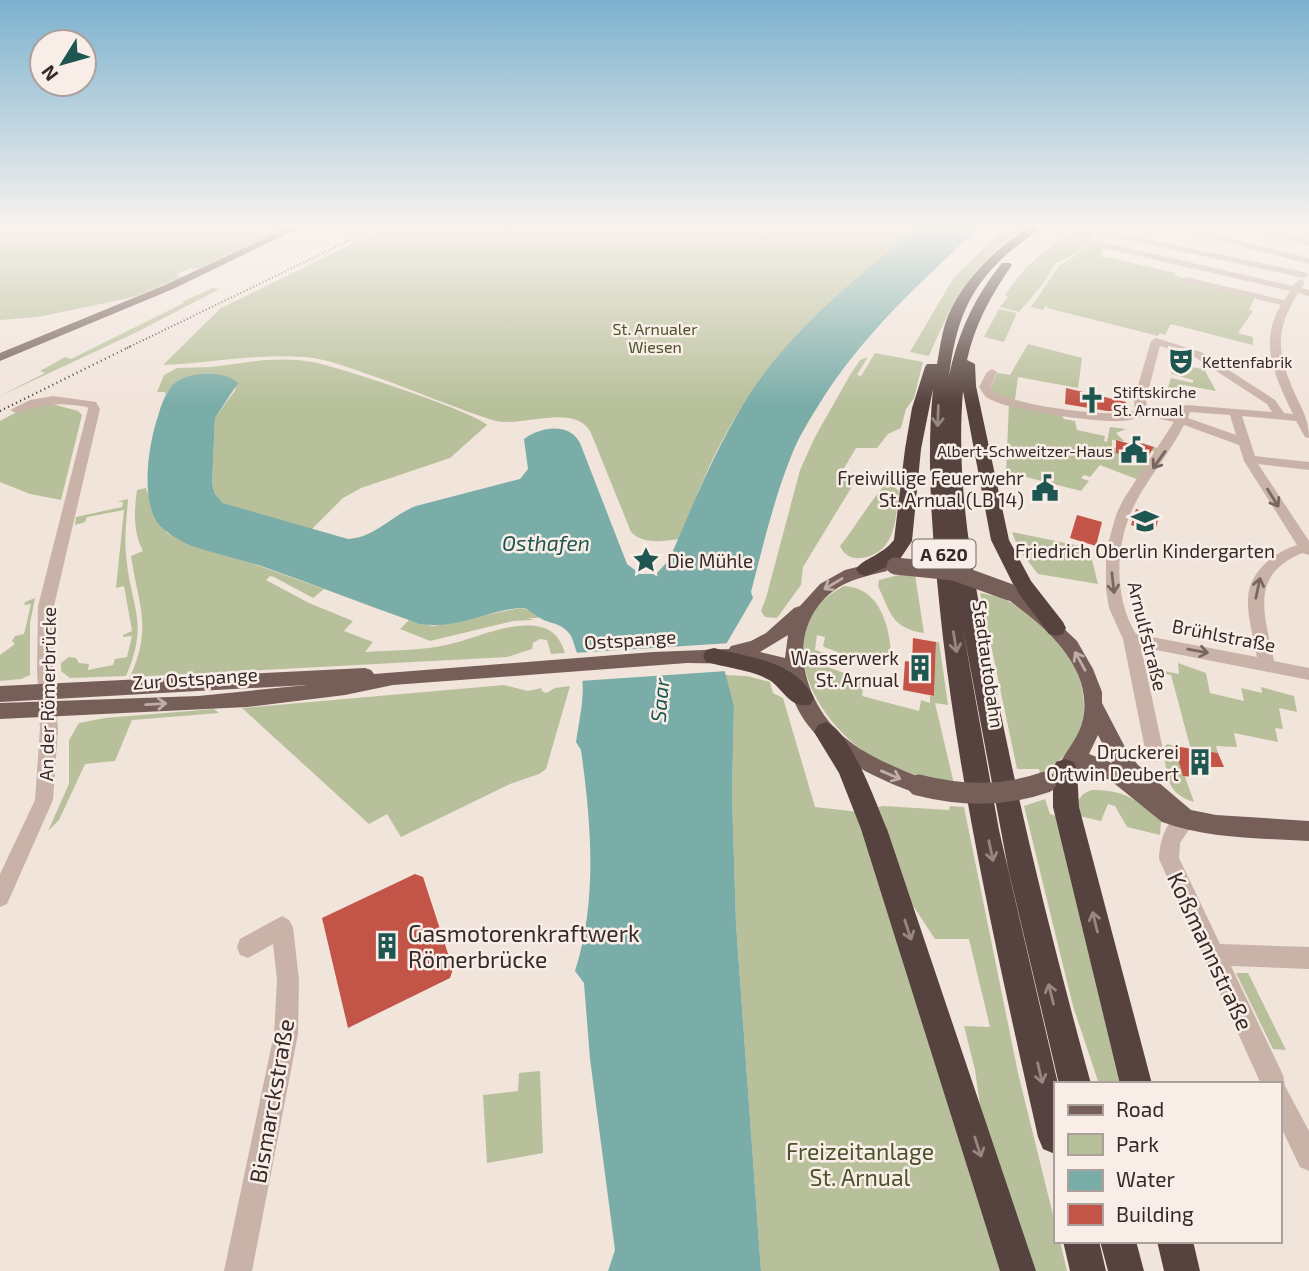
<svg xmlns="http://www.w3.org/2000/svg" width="1309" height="1271" viewBox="0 0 1309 1271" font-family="'Exo 2',sans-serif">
<rect width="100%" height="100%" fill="#f1e4db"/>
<path fill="#b8c09b" d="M0,226C20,226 41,233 60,226H291L197,269L190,268L176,275L181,277L134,297L38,317L0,320Z
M389,226H920C843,289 769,352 722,441C705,472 693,506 679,539C662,541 644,545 631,532L591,433C575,401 521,429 492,420C453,407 415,391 376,377C352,369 329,359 304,357C257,353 205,364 163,365L221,308Z
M1008,226H1026C971,265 955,296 929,356L910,352L954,277Z
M1079,226H1115L1097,228L1095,236L1075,254L1055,264L1043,284L1019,312L1000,307L1008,297L1005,296C1022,266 1051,245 1079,226Z
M1089,242L1102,247V256L1176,273L1175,276L1255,297L1249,310L1253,311L1238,333L1253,337V345L1171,324L1165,335L1160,333L1158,336L1047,308V304L1043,310L1031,307L1059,266L1077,254Z
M213,288L220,289L135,333L0,396L45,373L40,371L65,357L71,359L184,303L182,302Z
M999,309L1017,313L1004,342L984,337Z
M1028,344L1082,358L1078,388L1018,377L1015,400L1001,397L991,388L997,373L1010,375Z
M875,353L923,362L914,398L906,409L901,428L888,434L877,448H856L840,475L856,480L803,567L801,585L777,618L765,617L761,611L766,598L800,470L815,437L850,375L860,360L868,357L857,375L861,376Z
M264,360C281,359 297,359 313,362C339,367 473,411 487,425L450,458L361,488L343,498L311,530L223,503L215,494L212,484L215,418L236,389L225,376C199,374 182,375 165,395V392H157L164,375L177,368L211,367Z
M1179,365L1204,369L1216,391L1184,385L1180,391L1168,388L1171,378L1193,383V380L1171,374L1172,370L1177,371Z
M45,402L78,411L82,415L61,500L30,494L0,482V421L28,406Z
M1009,404L1060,413L1064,419L1075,421L1077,430L1105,436L1104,441L1107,442L1110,427L1126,429L1116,433L1124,441L1112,440V447L1116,448L1117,453L1129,455V452L1148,459L1153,458L1156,453L1152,451L1154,447L1140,443L1138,446L1132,444L1135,440L1160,449L1139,480L1100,465L1090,477L1084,475L1081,478L1089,481L1081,491L1006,472Z
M888,481L899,491C895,519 897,552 862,558C851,559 844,555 840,546C857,525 870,501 888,481Z
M146,488L157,521L167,533L191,545L243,560L324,589L313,598L274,577L270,576L266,580L309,603L353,621L344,631L373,642L365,652C392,650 420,651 446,645C476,639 510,620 541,627C555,630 561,641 565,653L551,654L547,640L540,639L533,643L532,649L507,657L130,677C153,626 138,605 131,556L143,551C133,532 134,511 137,490Z
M128,499C127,517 124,536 126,554C130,607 150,620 126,676L70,678L61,671V663L69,657L76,658L79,663L89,664L88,670L113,665L115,659L127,657L132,636L123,637V635L132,631L124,586L116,588L124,510L87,517L85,522L75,525L76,517L122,507L123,502H117Z
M1012,532L1089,548L1098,584L1038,574L1018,548Z
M903,574L915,575L924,633C891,628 891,613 878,586L879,580Z
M844,586C880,587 891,628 891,659C876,670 843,653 826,648L823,646L825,637L817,635L815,650L825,653L822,665L864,680L862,696L919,711L921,700L930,703V696H934L936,642H939L948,705L935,703L954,784C924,778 895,770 868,754C812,718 766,627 844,586Z
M980,593C1062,605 1133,722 1040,774L1039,769H1017Z
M35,598L30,623V675L21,679L0,681V655L15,644L12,641L15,636L24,634L31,604L24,605L25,602Z
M520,608L536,612L539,618H528L534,620L513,621L430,641L400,629L409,620L433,626Z
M1178,663L1206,673L1210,693L1244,701L1241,688L1262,693L1261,687L1294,696L1297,712L1279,708L1283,729L1275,728L1278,742L1234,733L1237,747L1216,746L1218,753L1191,750L1171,675L1154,672L1153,669L1179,674Z
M724,675L747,676L770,682L773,693L783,698L815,807L859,812L1005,1271H761L736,924L732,794L734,706Z
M504,685L528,691L541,688L542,691L546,693L555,688L570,686L546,769L539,774L510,784L401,837L387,814L369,824L242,708Z
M214,709L219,713L132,720L115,761L85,764L59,820L48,831L69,784V740L79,723L105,718Z
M1167,744L1174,746L1194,802C1165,793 1168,776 1163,749Z
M1091,790C1126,790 1135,799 1161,821L1160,835L1127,827L1115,806L1108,804L1101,821L1079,816C1077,802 1077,796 1091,790Z
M1045,799L1050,814L1059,817L1124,1084H1099L1073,1006L1024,806Z
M883,806L949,810L950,806L964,807L1018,1073L1055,1223V1241H1060L1067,1271H1029L983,1127L975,1070L964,1026L990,1027L969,939H935L906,895L875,808Z
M1236,973H1248L1286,1050L1273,1049Z
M540,1071L543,1153L487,1163L483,1095L518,1091L519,1073Z"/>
<path fill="#7bada8" d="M920,226H981C922,281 867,330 823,398C812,416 800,434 792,454C774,498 763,546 751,592L753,598L725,646L722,661L734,706L732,794L736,924L761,1271H608L615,1250L590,1059L584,983L575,971C598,900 591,822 581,750L576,742C582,703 588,684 575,647C573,641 572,636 568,632C559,622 549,624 540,618C524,608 528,606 506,610C477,616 450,629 420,624C368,606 316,585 264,567C240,559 216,554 192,546C180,541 165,533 157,522C140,495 149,441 159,413C162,402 166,393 173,385C186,371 226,370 238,383L215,418L212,484L215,494L223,503L348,539C374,538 392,515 416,506L520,479L528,469L524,439C540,427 569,422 580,443L627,564L640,574H656L669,560C692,507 713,454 743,405C787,332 855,279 920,226Z"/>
<path fill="#f1e4db" d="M731,643L726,661L727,671L580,681L576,656L573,653Z"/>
<path fill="#c25548" d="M1066,388L1126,402L1125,411H1107L1065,404Z
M1116,440L1138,446L1140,443L1154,447L1147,458L1129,452V456L1116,453Z
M1136,509L1159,516L1155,532L1131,525Z
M1077,515L1102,522L1096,546L1070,538Z
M913,638L936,642L934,696L903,690L905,661L912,662Z
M1174,746L1218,753L1224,767H1191L1195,777L1183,776Z
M415,874L423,877L453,969L450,978L348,1028L322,918Z"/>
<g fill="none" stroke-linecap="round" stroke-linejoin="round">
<path fill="#c9b2a7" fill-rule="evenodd" d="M1165,226H1180L1309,258V264Z
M1242,226H1256L1309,240V246Z
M1103,230L1304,272L1309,275L1304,278L1100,234V230Z
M1093,240L1293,286L1300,279L1305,282L1301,288L1309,290V296L1298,293C1274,332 1277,354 1296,396C1303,411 1309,421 1309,438L1305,437L1296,421L1242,416L1255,456L1309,462V470L1258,464L1309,541V555L1302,553C1248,576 1265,614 1274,661L1309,668V680L1141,647L1164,754L1161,759L1155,762L1149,759L1146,754L1123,639L1109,608L1106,589V551L1116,515L1123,500L1174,422L1143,415C1134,420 1126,421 1116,421C1094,422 1000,410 985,396C984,395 980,388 979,387L987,372L992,369L997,372L991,387C1002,406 1106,416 1129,413L1135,410L1134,399L1151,341L1156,338L1201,352L1275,400L1284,413L1293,414C1275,377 1258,343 1281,305L1181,280L1186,277L1284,300L1290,291L1090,245L1089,243ZM1160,346L1193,356L1267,404L1272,412L1186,405L1182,406L1177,415L1147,409L1146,399ZM1190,412L1230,415L1236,435L1188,418ZM1184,425L1239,445L1244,461L1297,545C1274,552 1249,572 1248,598C1247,617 1254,639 1257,657L1136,634C1112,595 1115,538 1138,498C1152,473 1171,451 1184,425Z
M53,396L96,402L100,409L54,606L53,670L58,729L53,800L7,904L0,907V874L35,800L40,729L37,670L38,606L88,409L87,407C55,402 46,404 16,413L10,410L30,400Z
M1186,810L1193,813L1196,819L1180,843L1179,858L1220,944L1309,947V969L1231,966L1283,1075L1285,1086L1309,1131V1171L1300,1167L1279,1123V1084H1261L1159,859C1160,840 1166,818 1186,810Z
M282,916L289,920L293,927L299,980L298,1034L252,1271H224L274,1034L277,980L273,944L248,958L240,955L237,947L240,939Z"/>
<path fill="#775f59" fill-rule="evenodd" d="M291,226H303L173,289L0,361V353L165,285Z
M881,561L887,563L889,567L887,571C868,576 848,579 832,592C783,631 803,702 844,737C868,757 897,768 925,779L928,785L925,791L918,794C863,774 795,741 787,674L750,664L687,663L393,685L345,695L247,707L0,719V703L198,696L307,685L0,702V686L365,668L371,670L374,674L653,652L729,649L731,646L751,641L766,633L794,608L800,606L820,584L845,570ZM788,635L785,658L760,652Z
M1009,586L1037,603L1077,641L1093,669L1102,692V703L1127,751L1138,765L1191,810L1216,815L1309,821V841C1261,838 1208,839 1162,822L1110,780L1078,769L1068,776L1061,773L1058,767C1066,750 1079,738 1083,719C1094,665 1041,623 1003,596L1001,592ZM1098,735L1112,763L1089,754Z"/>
<path fill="#56433f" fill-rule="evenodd" d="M1029,226H1041C1031,236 1018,245 1007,254C967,290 956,324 949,376C958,333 975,296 1002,263H1010L1012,265C991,295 975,324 967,360L975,364L976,386L1009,540L1031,581L1063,622L1066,628L1063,634L1056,636L1049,634L1016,590L991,540L963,391C955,487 974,582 993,675C1020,813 1054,949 1091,1084H1059L1008,868L963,629L999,830L1058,1084H1055V1154L1043,1149L1038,1137C1001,972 963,806 943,638C934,555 925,472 933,389L921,449L912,541L898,562L866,576L859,574L856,569C864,558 881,556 894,540L905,449L912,408L925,367L927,364H937C940,348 942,330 948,316C964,278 996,249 1029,226Z
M714,648C750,658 795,660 814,698L811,704C793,711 784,691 771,681C753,670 727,668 706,662L703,656L706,650Z
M826,722C851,731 876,804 887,829L1036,1271H1000L861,829L839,773L814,732L818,725Z
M1065,759L1074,762L1077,770L1079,807L1152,1084H1120L1053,807V770L1056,762Z
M1063,1241H1099L1106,1271H1070Z
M1100,1241H1136L1144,1271H1108Z
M1157,1241H1193L1200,1271H1164Z"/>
<path stroke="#352a28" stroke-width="2" stroke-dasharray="1 2.5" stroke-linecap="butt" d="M127,348L379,226"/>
<path stroke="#352a28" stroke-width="2.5" stroke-dasharray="1 3.5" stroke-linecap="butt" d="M0,411L131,346"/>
<path stroke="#775f59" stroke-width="17" d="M895,566L954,572L1009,592"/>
<path stroke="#775f59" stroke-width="21" d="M918,785C962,796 1003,797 1046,782"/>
</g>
<defs><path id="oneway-shaft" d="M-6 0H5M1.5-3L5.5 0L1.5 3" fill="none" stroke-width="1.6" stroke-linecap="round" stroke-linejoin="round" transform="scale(1.75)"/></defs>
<g stroke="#978782">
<use href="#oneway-shaft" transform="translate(938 416) rotate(92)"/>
<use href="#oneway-shaft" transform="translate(955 642) rotate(81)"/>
<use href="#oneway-shaft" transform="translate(991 851) rotate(78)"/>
<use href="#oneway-shaft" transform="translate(1095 922) rotate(-104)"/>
<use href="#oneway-shaft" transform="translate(908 930) rotate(72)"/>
<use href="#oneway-shaft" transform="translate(1051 994) rotate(-104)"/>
<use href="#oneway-shaft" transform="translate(1040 1073) rotate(77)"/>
<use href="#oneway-shaft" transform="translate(978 1147) rotate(72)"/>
</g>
<g stroke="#786761">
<use href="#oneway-shaft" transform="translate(1159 460) rotate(125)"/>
<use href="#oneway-shaft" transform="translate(1273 498) rotate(58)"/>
<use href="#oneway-shaft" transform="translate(1113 583) rotate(84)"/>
<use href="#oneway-shaft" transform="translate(1258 588) rotate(-78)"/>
<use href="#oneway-shaft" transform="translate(1198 651) rotate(10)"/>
</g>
<g stroke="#beaea7">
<use href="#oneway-shaft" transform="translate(833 584) rotate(149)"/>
<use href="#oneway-shaft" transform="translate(1080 661) rotate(-119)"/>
<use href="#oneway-shaft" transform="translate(156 704) rotate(-3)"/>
<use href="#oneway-shaft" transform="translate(891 775) rotate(23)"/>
</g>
<linearGradient id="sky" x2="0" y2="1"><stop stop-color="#7cb1ce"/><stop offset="0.56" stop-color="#f9f3ef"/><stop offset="1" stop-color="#f9f3ef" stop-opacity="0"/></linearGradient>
<rect width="1309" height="404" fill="url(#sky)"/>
<defs>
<symbol id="theatre-bare" viewBox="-9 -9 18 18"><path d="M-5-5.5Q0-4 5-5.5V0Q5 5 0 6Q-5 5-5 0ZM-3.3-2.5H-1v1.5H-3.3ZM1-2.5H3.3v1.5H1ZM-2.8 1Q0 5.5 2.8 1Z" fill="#1e5652" stroke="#f9eee7" stroke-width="2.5" paint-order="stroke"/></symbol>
<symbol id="church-bare" viewBox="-9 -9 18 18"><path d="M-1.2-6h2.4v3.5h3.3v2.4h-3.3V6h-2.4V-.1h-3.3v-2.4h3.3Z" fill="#1e5652" stroke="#f9eee7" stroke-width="2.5" paint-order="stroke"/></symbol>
<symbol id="civic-bare" viewBox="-9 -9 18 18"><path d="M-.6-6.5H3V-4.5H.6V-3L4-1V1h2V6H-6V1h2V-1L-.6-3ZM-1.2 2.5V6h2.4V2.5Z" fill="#1e5652" stroke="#f9eee7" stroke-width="2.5" paint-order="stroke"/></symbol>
<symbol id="school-bare" viewBox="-9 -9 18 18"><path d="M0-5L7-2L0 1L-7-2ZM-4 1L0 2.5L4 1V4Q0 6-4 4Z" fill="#1e5652" stroke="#f9eee7" stroke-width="2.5" paint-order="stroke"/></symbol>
<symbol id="sight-bare" viewBox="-9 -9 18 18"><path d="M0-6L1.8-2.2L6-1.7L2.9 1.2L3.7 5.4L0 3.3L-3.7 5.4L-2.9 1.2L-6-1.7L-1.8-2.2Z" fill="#1e5652" stroke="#f9eee7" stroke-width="2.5" paint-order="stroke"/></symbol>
<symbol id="building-bare" viewBox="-9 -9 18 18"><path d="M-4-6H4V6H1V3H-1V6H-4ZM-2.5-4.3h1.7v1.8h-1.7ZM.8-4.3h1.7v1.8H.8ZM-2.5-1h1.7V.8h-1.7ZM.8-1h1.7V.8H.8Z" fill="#1e5652" stroke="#f9eee7" stroke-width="2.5" paint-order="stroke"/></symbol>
</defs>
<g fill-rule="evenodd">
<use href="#theatre-bare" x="1162" y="342" width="38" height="38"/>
<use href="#church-bare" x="1073" y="381" width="38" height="38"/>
<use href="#civic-bare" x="1115" y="431" width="38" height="38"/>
<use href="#civic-bare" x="1026" y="469" width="38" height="38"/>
<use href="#school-bare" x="1126" y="502" width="38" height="38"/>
<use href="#sight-bare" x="627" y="541" width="38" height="38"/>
<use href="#building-bare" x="901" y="649" width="38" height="38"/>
<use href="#building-bare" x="1181" y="743" width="38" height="38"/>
<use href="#building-bare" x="368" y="927" width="38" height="38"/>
</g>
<g text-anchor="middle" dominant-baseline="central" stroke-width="5" stroke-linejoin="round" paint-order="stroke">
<g font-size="16" fill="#4a532c" stroke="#f9eee7">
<text x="655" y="328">St. Arnualer<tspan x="655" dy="18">Wiesen</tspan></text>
</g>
<g font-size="16" fill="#352a28" stroke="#f9eee7" text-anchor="start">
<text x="1202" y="361">Kettenfabrik</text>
<text x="1113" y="391">Stiftskirche<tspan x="1113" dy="18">St. Arnual</tspan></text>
<text x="1113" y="450" text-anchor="end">Albert-Schweitzer-Haus</text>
</g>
<rect fill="#f9eee7" stroke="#706561" stroke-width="2" x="912.5" y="539.5" width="63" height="29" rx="5"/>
<g font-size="18" font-weight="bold" fill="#352a28">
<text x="944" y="554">A 620</text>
</g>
<g font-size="19" fill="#352a28" stroke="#f9eee7" text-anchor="end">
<text x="1024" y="477">Freiwillige Feuerwehr<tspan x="1024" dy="22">St. Arnual (LB 14)</tspan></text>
<text x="1145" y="550" text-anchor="middle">Friedrich Oberlin Kindergarten</text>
<text x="667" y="560" text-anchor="start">Die Mühle</text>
<text x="899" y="657">Wasserwerk<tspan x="899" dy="22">St. Arnual</tspan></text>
<text x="1179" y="751">Druckerei<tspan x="1179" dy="22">Ortwin Deubert</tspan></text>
</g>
<g font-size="19" fill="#352a28" stroke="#f9eee7">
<text transform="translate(1224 635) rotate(11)">Brühlstraße</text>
<text transform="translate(1148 636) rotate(76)">Arnulfstraße</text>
<text transform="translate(630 639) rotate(-4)">Ostspange</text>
<text transform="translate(989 664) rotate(82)">Stadtautobahn</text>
<text transform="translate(195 678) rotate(-4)">Zur Ostspange</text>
<text transform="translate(47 694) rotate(-89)">An der Römerbrücke</text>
</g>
<g font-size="21" font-style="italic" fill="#1e5652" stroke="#f9eee7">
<text x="546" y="542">Osthafen</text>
<text transform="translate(659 700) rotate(-85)">Saar</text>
</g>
<g font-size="23" fill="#352a28" stroke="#f9eee7" text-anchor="start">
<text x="408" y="933">Gasmotorenkraftwerk<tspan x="408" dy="26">Römerbrücke</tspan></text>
</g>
<g font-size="23" fill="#352a28" stroke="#f9eee7">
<text transform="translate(1211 951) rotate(65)">Koßmannstraße</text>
<text transform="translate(271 1101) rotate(-80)">Bismarckstraße</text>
</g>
<g font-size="23" fill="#4a532c" stroke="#f9eee7">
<text x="860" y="1151">Freizeitanlage<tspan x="860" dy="26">St. Arnual</tspan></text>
</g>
</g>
<rect x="1054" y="1082" width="228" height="161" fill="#f9eee7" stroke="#aba09b" stroke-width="2"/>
<rect x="1068" y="1105" width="35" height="10" fill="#775f59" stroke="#aba09b" stroke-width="2"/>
<text x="1116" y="1117" font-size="21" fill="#352a28">Road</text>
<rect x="1068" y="1134" width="35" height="21" fill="#b8c09b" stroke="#aba09b" stroke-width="2"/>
<text x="1116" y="1152" font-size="21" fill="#352a28">Park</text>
<rect x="1068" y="1170" width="35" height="21" fill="#7bada8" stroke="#aba09b" stroke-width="2"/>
<text x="1116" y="1187" font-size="21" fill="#352a28">Water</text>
<rect x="1068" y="1204" width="35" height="21" fill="#c25548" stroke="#aba09b" stroke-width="2"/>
<text x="1116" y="1222" font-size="21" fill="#352a28">Building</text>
<g transform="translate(63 63) rotate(233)"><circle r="33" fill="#f9eee7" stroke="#aba09b" stroke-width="2"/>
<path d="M0-5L12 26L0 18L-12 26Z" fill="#1e5652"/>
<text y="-10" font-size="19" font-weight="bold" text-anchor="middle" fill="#352a28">N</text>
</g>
</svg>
